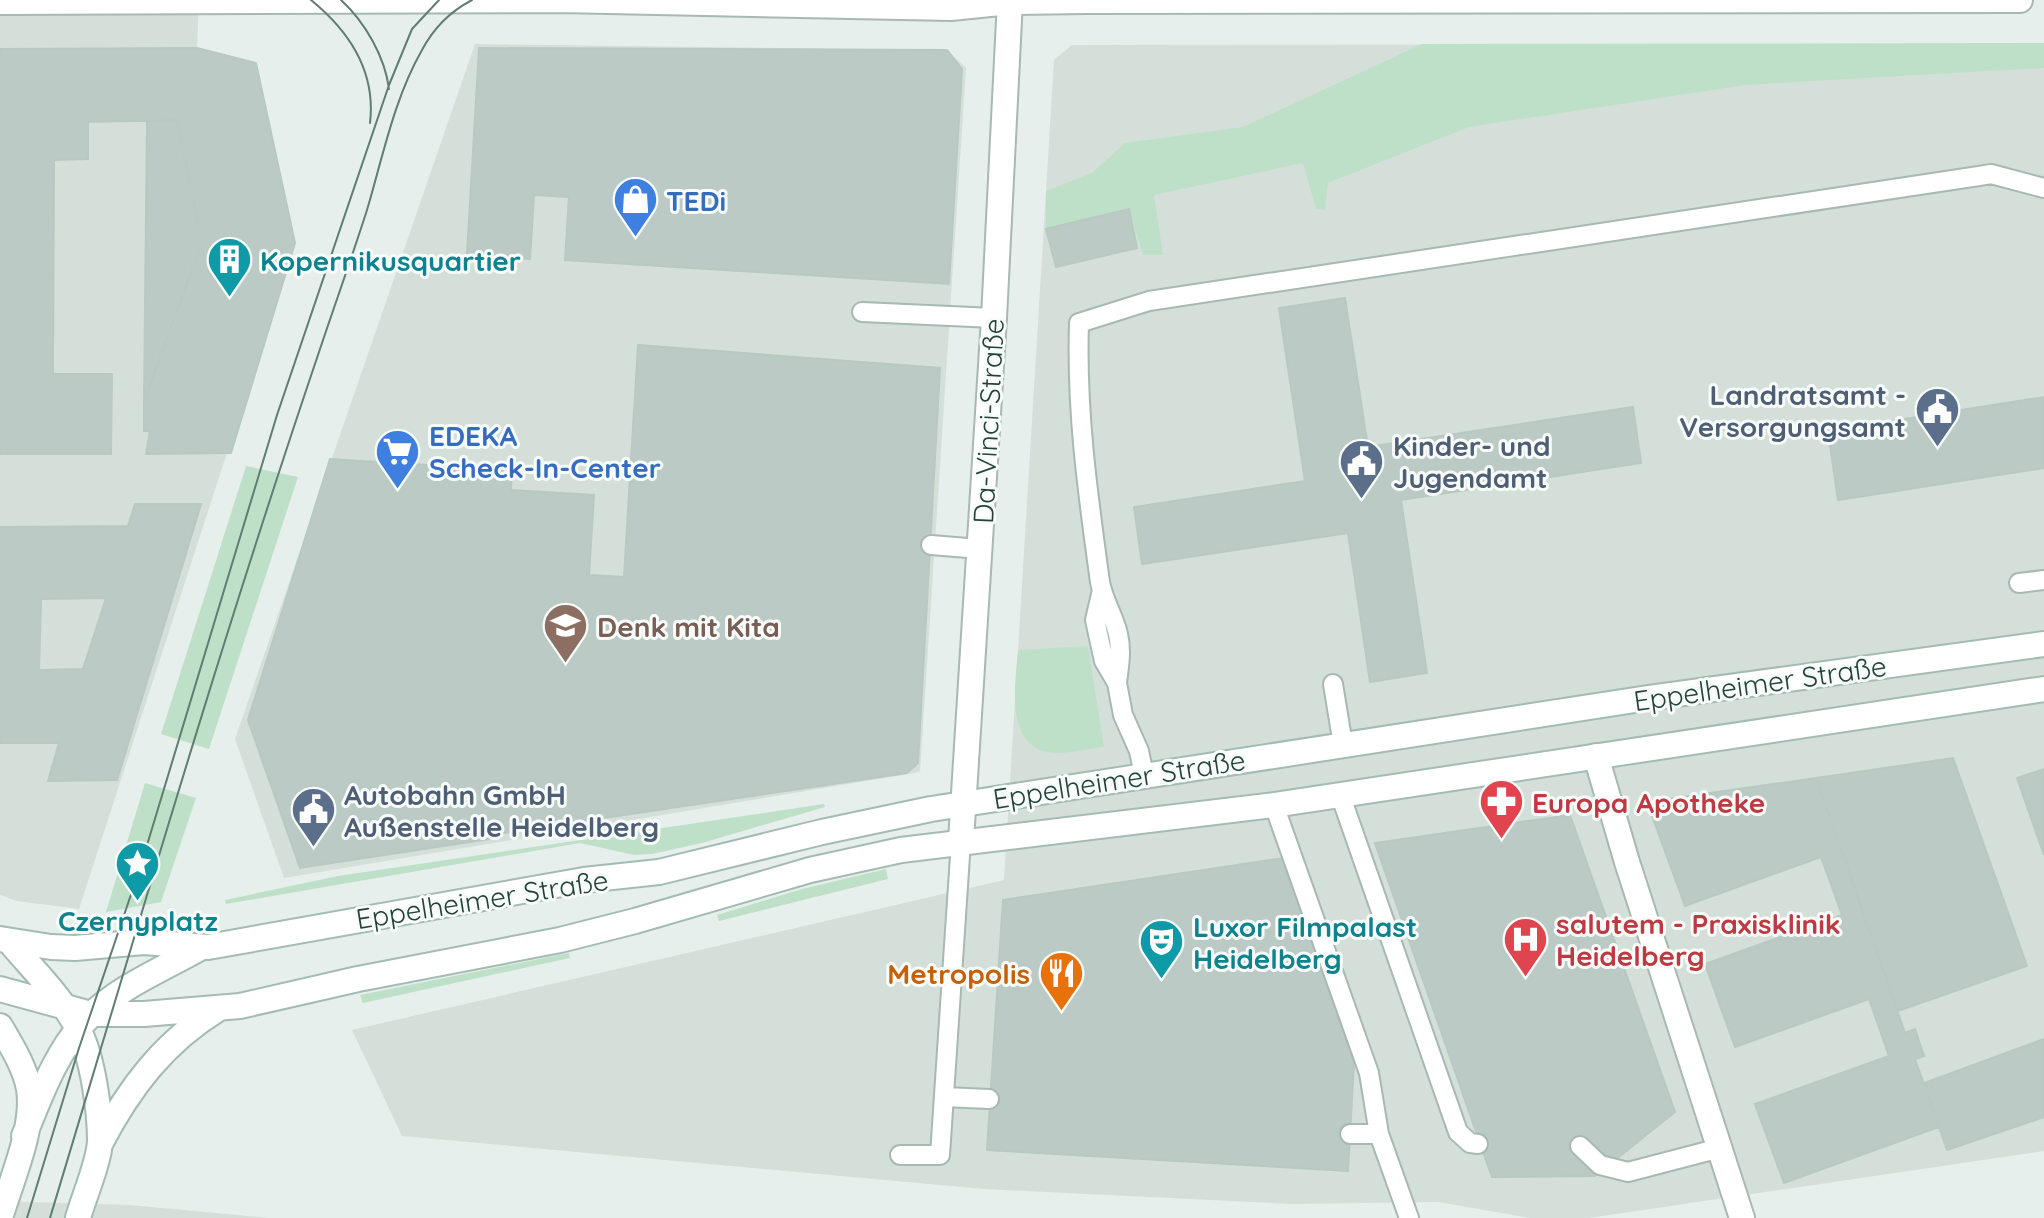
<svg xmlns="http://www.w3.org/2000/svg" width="2044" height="1218" viewBox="0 0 2044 1218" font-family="Quicksand,sans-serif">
<rect width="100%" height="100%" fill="#e6efeb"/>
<path fill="#d4dfda" d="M0,0H199L197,48L256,63L295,243L79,909L17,901L0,895Z
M475,44L947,50L966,68L920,772L284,878L235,739Z
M2044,44V1151L1589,1218H1530L1438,1202L1293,1204L984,1189L402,1136L352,1030L1004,880L1054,60L1072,45Z
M0,1201L130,1205L269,1218H0Z"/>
<path fill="#bfe0c8" d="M2044,43V68L1745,85L1469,127L1328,183L1325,210L1316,209L1303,163L1154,195L1163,255H1143L1129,209L1046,229V191L1092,173L1125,143L1243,127L1422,44Z
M246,466L298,477L209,749L161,734Z
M1088,646L1104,747C1086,749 1064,755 1047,752C1004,743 1016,680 1018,650Z
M145,783L196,798L161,902L106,912Z
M824,804L825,807L702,843L652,854L634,855L580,843L226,904L225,900L338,876Z
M886,869L888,879L719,921L717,915L802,889Z
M569,953L570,958L363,1003L360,995Z"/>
<path fill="#bbcac4" stroke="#b8c9c2" stroke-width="2" fill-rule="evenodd" d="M197,48L256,63L295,243L231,453L146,454L150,431H144V402L202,242L177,120L88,122V159L54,160L53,374H112L111,454H0V49Z
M479,48L947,50L962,69L949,284L565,260L569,197L534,195L530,259L467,254Z
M177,120L202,242L144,402L147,121Z
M1129,209L1137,248L1056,267L1046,229Z
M1345,298L1368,447L1633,407L1641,463L1401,500L1427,673L1370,682L1348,533L1142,564L1134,507L1305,481L1279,308Z
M638,345L940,368L918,763L907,773L490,835L489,839L300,868L248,720L330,459L512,470L511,490L594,495L589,575L624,577Z
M2044,397V468L1838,500L1828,431Z
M135,504H201L117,780L48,781L59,743H0V527L128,526ZM106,598L83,669L39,670L41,599Z
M1953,758L2027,966L1898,1011L1816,778Z
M2044,769V855L2017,778Z
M1816,778L1905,1033L1915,1029L1924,1056L1915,1059L1939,1127L1784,1183L1755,1104L1889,1056L1869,999L1735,1047L1705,964L1842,915L1821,857L1685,906L1647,802Z
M1570,815L1675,1112L1595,1176L1492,1177L1375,843Z
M1283,858L1354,1062L1348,1171L987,1150L1003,900Z
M2044,1039V1117L1947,1150L1924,1083Z"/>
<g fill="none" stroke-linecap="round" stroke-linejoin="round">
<defs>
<path id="service" d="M862,312L994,318
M931,545L980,549
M2019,583L2044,580
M1102,590L1095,620L1104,661L1117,683L1123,715L1139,751L1144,775
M1117,683C1119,666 1122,651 1118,634C1114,616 1103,600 1100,582C1088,495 1076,411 1079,323L1149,301L1979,176L1991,174L2044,188
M1333,684L1343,745
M1340,794L1458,1132L1470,1143L1478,1144
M1274,805L1369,1073L1379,1134H1350
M944,1097L989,1099
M1379,1134L1409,1218
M1580,1146L1600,1165L1628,1172L1720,1148
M900,1155H940L961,841"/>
<path id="minor" d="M0,2L560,0L951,8L1010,2L1086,1L2020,0
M1596,756L1627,862L1742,1218
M961,841L994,318L1010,0"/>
<path id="secondary" d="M0,939L51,947L75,948L144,942L208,947L584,880L659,872L822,832L931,809L1648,698L2044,644
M9,941C33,970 64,999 80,1033C93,1060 100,1112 100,1141C99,1163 84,1196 78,1218
M0,989L91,1014H144L240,1006L358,979L560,940L635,921L810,870L901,850L1274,805L2044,689
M0,1026C11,1045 25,1067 29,1089C35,1128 11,1181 0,1218
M24,1136C40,1096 58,1047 89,1017C119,987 163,969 200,948
M100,1144C129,1088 164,1042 218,1009"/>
</defs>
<use href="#service" stroke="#a8b8b2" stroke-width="22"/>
<use href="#minor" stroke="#a8b8b2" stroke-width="28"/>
<use href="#secondary" stroke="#a4bbb3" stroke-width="28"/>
<use href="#service" stroke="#fff" stroke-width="18"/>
<use href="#minor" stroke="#fff" stroke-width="24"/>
<use href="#secondary" stroke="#fff" stroke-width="24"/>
<path stroke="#5f7d75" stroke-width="2" d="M311,0C349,31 376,72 370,123
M341,0C365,22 385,57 389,89
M27,1218L79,1048L141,865L277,415L389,85L412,29L439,0
M50,1218C137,929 222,638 319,352C335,304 352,257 367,210C383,156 394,99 422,50C433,29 451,11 472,0"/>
</g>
<defs>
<symbol id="shop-pin" viewBox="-11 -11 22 30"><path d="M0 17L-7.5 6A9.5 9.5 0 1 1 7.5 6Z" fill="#3f7fe0" stroke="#f7fbf9"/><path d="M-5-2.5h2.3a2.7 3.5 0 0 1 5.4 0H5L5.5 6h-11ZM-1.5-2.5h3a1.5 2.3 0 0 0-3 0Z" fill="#fff"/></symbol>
<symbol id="building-pin" viewBox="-11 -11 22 30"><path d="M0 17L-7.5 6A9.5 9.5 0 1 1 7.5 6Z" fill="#0f9aa8" stroke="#f7fbf9"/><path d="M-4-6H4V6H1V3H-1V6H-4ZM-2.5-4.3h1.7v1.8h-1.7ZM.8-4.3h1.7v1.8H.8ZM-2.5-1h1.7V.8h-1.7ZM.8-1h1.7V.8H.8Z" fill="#fff"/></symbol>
<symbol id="civic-pin" viewBox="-11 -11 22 30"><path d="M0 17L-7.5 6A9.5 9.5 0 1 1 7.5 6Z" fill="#5c6f8a" stroke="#f7fbf9"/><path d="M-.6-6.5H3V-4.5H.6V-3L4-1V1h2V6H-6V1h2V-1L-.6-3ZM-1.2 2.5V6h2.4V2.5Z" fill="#fff"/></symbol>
<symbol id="supermarket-pin" viewBox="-11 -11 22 30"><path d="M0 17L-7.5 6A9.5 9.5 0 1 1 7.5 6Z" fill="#3f7fe0" stroke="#f7fbf9"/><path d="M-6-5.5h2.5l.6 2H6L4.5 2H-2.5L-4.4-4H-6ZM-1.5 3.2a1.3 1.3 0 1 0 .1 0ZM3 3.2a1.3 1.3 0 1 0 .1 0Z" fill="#fff"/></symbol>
<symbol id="school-pin" viewBox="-11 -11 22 30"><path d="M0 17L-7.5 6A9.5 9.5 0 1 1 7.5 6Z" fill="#8d6e63" stroke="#f7fbf9"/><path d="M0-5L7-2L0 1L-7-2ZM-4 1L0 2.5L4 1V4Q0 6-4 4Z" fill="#fff"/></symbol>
<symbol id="pharmacy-pin" viewBox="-11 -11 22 30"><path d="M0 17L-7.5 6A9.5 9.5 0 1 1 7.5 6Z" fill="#e0444e" stroke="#f7fbf9"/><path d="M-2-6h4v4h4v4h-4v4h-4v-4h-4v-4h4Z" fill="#fff"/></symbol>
<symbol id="sight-pin" viewBox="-11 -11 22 30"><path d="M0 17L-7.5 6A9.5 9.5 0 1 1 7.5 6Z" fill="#0f9aa8" stroke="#f7fbf9"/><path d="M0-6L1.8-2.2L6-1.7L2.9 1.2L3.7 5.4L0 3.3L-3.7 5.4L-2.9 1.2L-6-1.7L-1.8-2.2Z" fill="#fff"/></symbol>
<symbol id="hospital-pin" viewBox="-11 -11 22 30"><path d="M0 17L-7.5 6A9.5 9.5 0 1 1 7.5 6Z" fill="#e0444e" stroke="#f7fbf9"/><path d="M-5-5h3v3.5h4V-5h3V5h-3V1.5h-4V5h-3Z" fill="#fff"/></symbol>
<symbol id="theatre-pin" viewBox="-11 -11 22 30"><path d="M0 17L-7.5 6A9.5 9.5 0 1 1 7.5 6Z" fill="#0f9aa8" stroke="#f7fbf9"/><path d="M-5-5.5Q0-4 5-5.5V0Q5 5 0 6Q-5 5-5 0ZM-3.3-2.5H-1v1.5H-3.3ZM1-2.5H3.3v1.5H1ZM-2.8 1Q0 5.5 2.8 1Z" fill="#fff"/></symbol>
<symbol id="restaurant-pin" viewBox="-11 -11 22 30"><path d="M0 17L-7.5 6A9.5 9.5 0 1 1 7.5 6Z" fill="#e8710a" stroke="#f7fbf9"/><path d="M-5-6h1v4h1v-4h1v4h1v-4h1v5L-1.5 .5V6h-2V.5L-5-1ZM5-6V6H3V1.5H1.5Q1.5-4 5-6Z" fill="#fff"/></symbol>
</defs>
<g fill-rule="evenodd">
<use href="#shop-pin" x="610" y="174" width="51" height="69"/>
<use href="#building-pin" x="204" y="234" width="51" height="69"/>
<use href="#civic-pin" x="1912" y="384" width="51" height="69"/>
<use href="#supermarket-pin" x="372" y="426" width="51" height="69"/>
<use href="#civic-pin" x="1336" y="436" width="51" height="69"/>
<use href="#school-pin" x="540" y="600" width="51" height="69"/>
<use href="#pharmacy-pin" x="1476" y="776" width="51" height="69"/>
<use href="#civic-pin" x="288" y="784" width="51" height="69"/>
<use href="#sight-pin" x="112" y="838" width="51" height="69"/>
<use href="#hospital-pin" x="1500" y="914" width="51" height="69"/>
<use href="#theatre-pin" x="1136" y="916" width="51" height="69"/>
<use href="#restaurant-pin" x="1036" y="948" width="51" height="69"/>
</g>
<g text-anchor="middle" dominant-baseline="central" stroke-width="6" stroke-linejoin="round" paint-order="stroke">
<g font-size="28" font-weight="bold" fill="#366cbe" stroke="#f7fbf9" text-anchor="start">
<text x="666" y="200">TEDi</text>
<text x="429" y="435">EDEKA<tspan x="429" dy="32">Scheck-In-Center</tspan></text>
</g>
<g font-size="28" font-weight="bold" fill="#0d838f" stroke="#f7fbf9" text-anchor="start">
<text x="260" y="260">Kopernikusquartier</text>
<text x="138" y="920" text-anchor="middle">Czernyplatz</text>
<text x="1193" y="926">Luxor Filmpalast<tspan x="1193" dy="32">Heidelberg</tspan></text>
</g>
<g font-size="28" font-weight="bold" fill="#4e5e75" stroke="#f7fbf9" text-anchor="start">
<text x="1906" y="394" text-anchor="end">Landratsamt -<tspan x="1906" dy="32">Versorgungsamt</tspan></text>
<text x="1393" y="445">Kinder- und<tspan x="1393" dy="32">Jugendamt</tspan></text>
<text x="344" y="794">Autobahn GmbH<tspan x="344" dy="32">Außenstelle Heidelberg</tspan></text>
</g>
<g font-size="28" fill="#24423a" stroke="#f7fbf9">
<text transform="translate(988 421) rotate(-87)">Da-Vinci-Straße</text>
<text transform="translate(1760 683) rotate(-8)">Eppelheimer Straße</text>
<text transform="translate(1119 779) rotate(-9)">Eppelheimer Straße</text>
<text transform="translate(482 899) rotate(-9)">Eppelheimer Straße</text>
</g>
<g font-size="28" font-weight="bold" fill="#785e54" stroke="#f7fbf9" text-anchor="start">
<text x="597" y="626">Denk mit Kita</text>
</g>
<g font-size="28" font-weight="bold" fill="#be3a42" stroke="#f7fbf9" text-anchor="start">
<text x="1532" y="802">Europa Apotheke</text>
<text x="1556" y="923">salutem - Praxisklinik<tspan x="1556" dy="32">Heidelberg</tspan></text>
</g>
<g font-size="28" font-weight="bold" fill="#c56008" stroke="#f7fbf9" text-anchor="end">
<text x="1030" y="973">Metropolis</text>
</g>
</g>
</svg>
